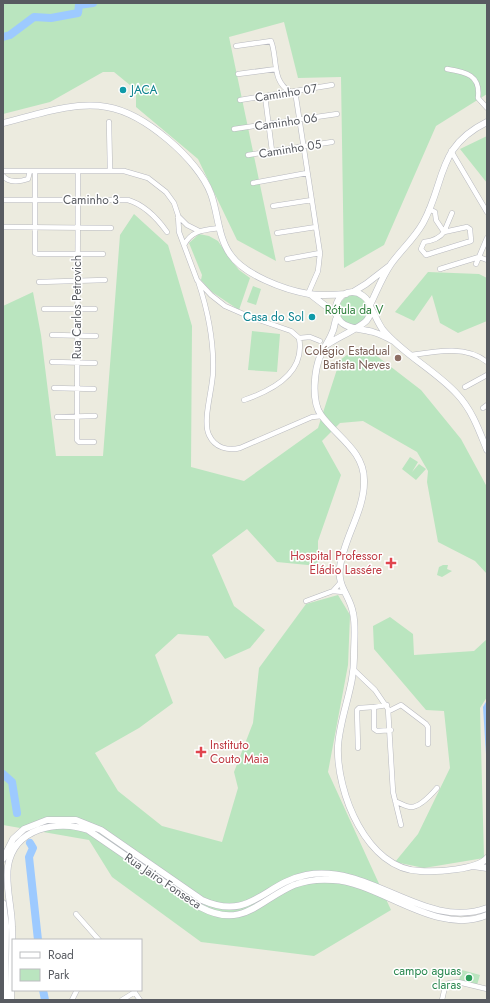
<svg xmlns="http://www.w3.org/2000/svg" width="490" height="1003" viewBox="0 0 490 1003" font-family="Jost,sans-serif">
<rect width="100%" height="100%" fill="#ecebdf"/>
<path fill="#bae5bf" d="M3,3H487V94L436,126L384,245L344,268L341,77L298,78L284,22L229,37L276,261L237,240L198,159L136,107V90L114,72H103L50,102L3,114Z
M487,136V183L460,149Z
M134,214L168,245L192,326L191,467L244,481L318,428L340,360L354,350L373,353L421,390L461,439L487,487V574L475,561L438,542L427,482L428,471L417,452L363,421L340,423L322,441L341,475L318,541V566L277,562L247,529L212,555L234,606L265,630L250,648L225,659L208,636L178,634L155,655L173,703L139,728L95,753L118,791L162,826L222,842L238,788L234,772L253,723L259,668L306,604L338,595L350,615L348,665L328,772L391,910L314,956L201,942L112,877L89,840L3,825V306L33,292L41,335L56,456H103L120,235Z
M199,234L209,236L218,241L230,259L239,270L250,278L239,310L212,292L201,280L202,275L189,243Z
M428,272L479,274L487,278V321L458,333L440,323L432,295L414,321L395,312Z
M253,286L261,289L256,305L247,302Z
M339 310a15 15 0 1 1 30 0a15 15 0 1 1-30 0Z
M252,331L280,334L277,372L248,370Z
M410,457L418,462L412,472L419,464L426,469L416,480L402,469Z
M443,565H448L447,569L452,571L442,577L437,575L439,567Z
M390,617L413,634L414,655L474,651L487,639V697L480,708L484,858L424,868L395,862L418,834L450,768L444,711L426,710L374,649L373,626Z
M462,970L480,975L477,985L459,980Z"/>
<path fill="#9dcaff" d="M487,700V770L483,707Z"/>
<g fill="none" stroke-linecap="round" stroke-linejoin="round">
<path stroke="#9dcaff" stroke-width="8" d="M3,37L10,35L34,17L51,18L78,13L79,5L93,3
M3,774L12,782L17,813
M30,843L33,848L29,857L38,940
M43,990L45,1000"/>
<defs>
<path id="street" d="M236,46L271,41C278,58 271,82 291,92
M447,69C466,72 481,75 478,98L487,108
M238,74L276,69
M295,91L320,253L318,271L308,294
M265,96L272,151
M240,100L332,85
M109,122L110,170
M234,129L337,114
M451,151L487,212
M248,155L332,142
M3,171H124L148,178L166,192L174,203L178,215L179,232L197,280L211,295L225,306L248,316L291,331L299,338
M35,171V253L38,254H103
M78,171L77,440L79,442H94
M3,176C9,183 20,182 28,179L30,171
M253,183L307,173
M3,200H128C145,205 157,218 167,232
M273,206L312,200
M429,209L435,212L436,220L444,232L467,227L470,229L471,241L426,255L421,249L424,242C432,241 439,239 444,232L452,213
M178,216L187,225L199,231
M3,227L111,228
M277,233L316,227
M184,245C192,230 204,230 220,228
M287,259L320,253
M476,264L487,238
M440,269L479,257L487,260
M198,281C208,311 214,340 213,371C213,389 202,420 209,435C215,448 228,451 240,448L312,417L322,416
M39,282L105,280
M44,309H95
M52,335L96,336
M299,338L310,337L320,341
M412,355C436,351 467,345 487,362
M52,362L95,363
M465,387L487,375
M54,388L94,389
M244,400C271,391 306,374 299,338
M483,408L487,405
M57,417L95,416
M333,591L341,582
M306,601L333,591L343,592
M354,670L375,690L388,709L393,792L401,825
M387,705L374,707V729L377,731L391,730
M389,711L401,705L426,724L428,727V744
M358,748L357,710L359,708L374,707
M395,801C400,803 406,807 411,807C420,807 431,795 437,788
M76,914L99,940
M133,990L140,1000
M72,1000L77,990
M122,1000L135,992
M442,1000L445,987L449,983L458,982L487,989"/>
<path id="secondary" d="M3,123C36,115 73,101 107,107C144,113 198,159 211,194C218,213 218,237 230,254C244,275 285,290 309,294C321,296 334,295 346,294
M353,292L366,284L388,267
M310,294L336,314
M370,305C377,291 382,277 391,264C401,250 414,239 423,223C446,181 436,147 487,122
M371,308C375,315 378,323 383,330C404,355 435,370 457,394C472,410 479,430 487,450
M337,317C334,322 335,328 332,333C329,341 324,347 321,354C314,370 311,401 321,415C337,437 364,451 364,480C365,510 344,537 340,567C337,587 350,595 353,613C356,626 354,641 354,654C355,686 340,715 338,746C336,792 367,870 420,871C436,872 477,870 487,858
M328,344C337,338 363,326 367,320C381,302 352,281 339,299C334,306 335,316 341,322C348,329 363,329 373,332C380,334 388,338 395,342
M3,859L13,839L24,829L47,820H76L101,830L202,900C251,922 264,883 306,875C371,863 425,931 487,908
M473,866L487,868
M3,903L6,926L5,1000
M11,1000C11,976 13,951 12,927C12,907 5,886 8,866C14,828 58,819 88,830L200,907C243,930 259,900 294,885C307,880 320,879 333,880C380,882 436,937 487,915"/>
</defs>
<use href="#street" stroke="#b8b9bf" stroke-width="5.5"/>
<use href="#secondary" stroke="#b9bbc2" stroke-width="7"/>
<use href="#street" stroke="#fff" stroke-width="4.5"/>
<use href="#secondary" stroke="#fff" stroke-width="6"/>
</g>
<g fill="#0f9aa8" stroke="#fff" stroke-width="1.5">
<circle cx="123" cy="90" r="4"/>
<circle cx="312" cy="317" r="4"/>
</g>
<circle fill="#8d6e63" stroke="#fff" stroke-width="1.5" cx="398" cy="358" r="4"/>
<g fill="#e0444e" stroke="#fff" stroke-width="1.5">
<path d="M389 557h4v4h4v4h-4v4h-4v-4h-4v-4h4z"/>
<path d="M199 746h4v4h4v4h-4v4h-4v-4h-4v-4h4z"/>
</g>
<circle fill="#2e9e5b" stroke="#fff" stroke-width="1.5" cx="469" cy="978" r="4"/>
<g text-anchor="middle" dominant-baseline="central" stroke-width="3" stroke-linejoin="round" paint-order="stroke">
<g font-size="12" fill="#0d838f" stroke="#fff" text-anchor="start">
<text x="131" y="90">JACA</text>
<text x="304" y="317" text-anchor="end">Casa do Sol</text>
</g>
<g font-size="12" fill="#585b61" stroke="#fff">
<text transform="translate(286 93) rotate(-9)">Caminho 07</text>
<text transform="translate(286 122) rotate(-8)">Caminho 06</text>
<text transform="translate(290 149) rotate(-9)">Caminho 05</text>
<text x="91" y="200">Caminho 3</text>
<text transform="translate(77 307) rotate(-90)">Rua Carlos Petrovich</text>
<text transform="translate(163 881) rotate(34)">Rua Jairo Fonseca</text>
</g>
<g font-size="12" fill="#30813d" stroke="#fff">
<text x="354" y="310">Rótula da V</text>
</g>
<g font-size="12" fill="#785e54" stroke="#fff" text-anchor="end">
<text x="390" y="351">Colégio Estadual<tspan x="390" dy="14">Batista Neves</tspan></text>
</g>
<g font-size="12" fill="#be3a42" stroke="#fff" text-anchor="end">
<text x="382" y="556">Hospital Professor<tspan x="382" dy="14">Eládio Lassére</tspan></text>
<text x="210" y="745" text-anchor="start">Instituto<tspan x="210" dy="14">Couto Maia</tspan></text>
</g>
<g font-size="12" fill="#27864d" stroke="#fff" text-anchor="end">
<text x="461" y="971">campo aguas<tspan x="461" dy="14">claras</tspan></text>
</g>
</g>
<rect width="490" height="1003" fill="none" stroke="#585b61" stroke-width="8"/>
<rect x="12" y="939" width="130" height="52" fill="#ffffff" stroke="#bcbdc0"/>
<rect x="20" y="952" width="20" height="6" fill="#ffffff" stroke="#bcbdc0"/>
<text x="48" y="959" font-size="12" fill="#585b61">Road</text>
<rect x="20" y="969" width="20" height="12" fill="#bae5bf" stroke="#bcbdc0"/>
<text x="48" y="979" font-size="12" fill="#585b61">Park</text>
</svg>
